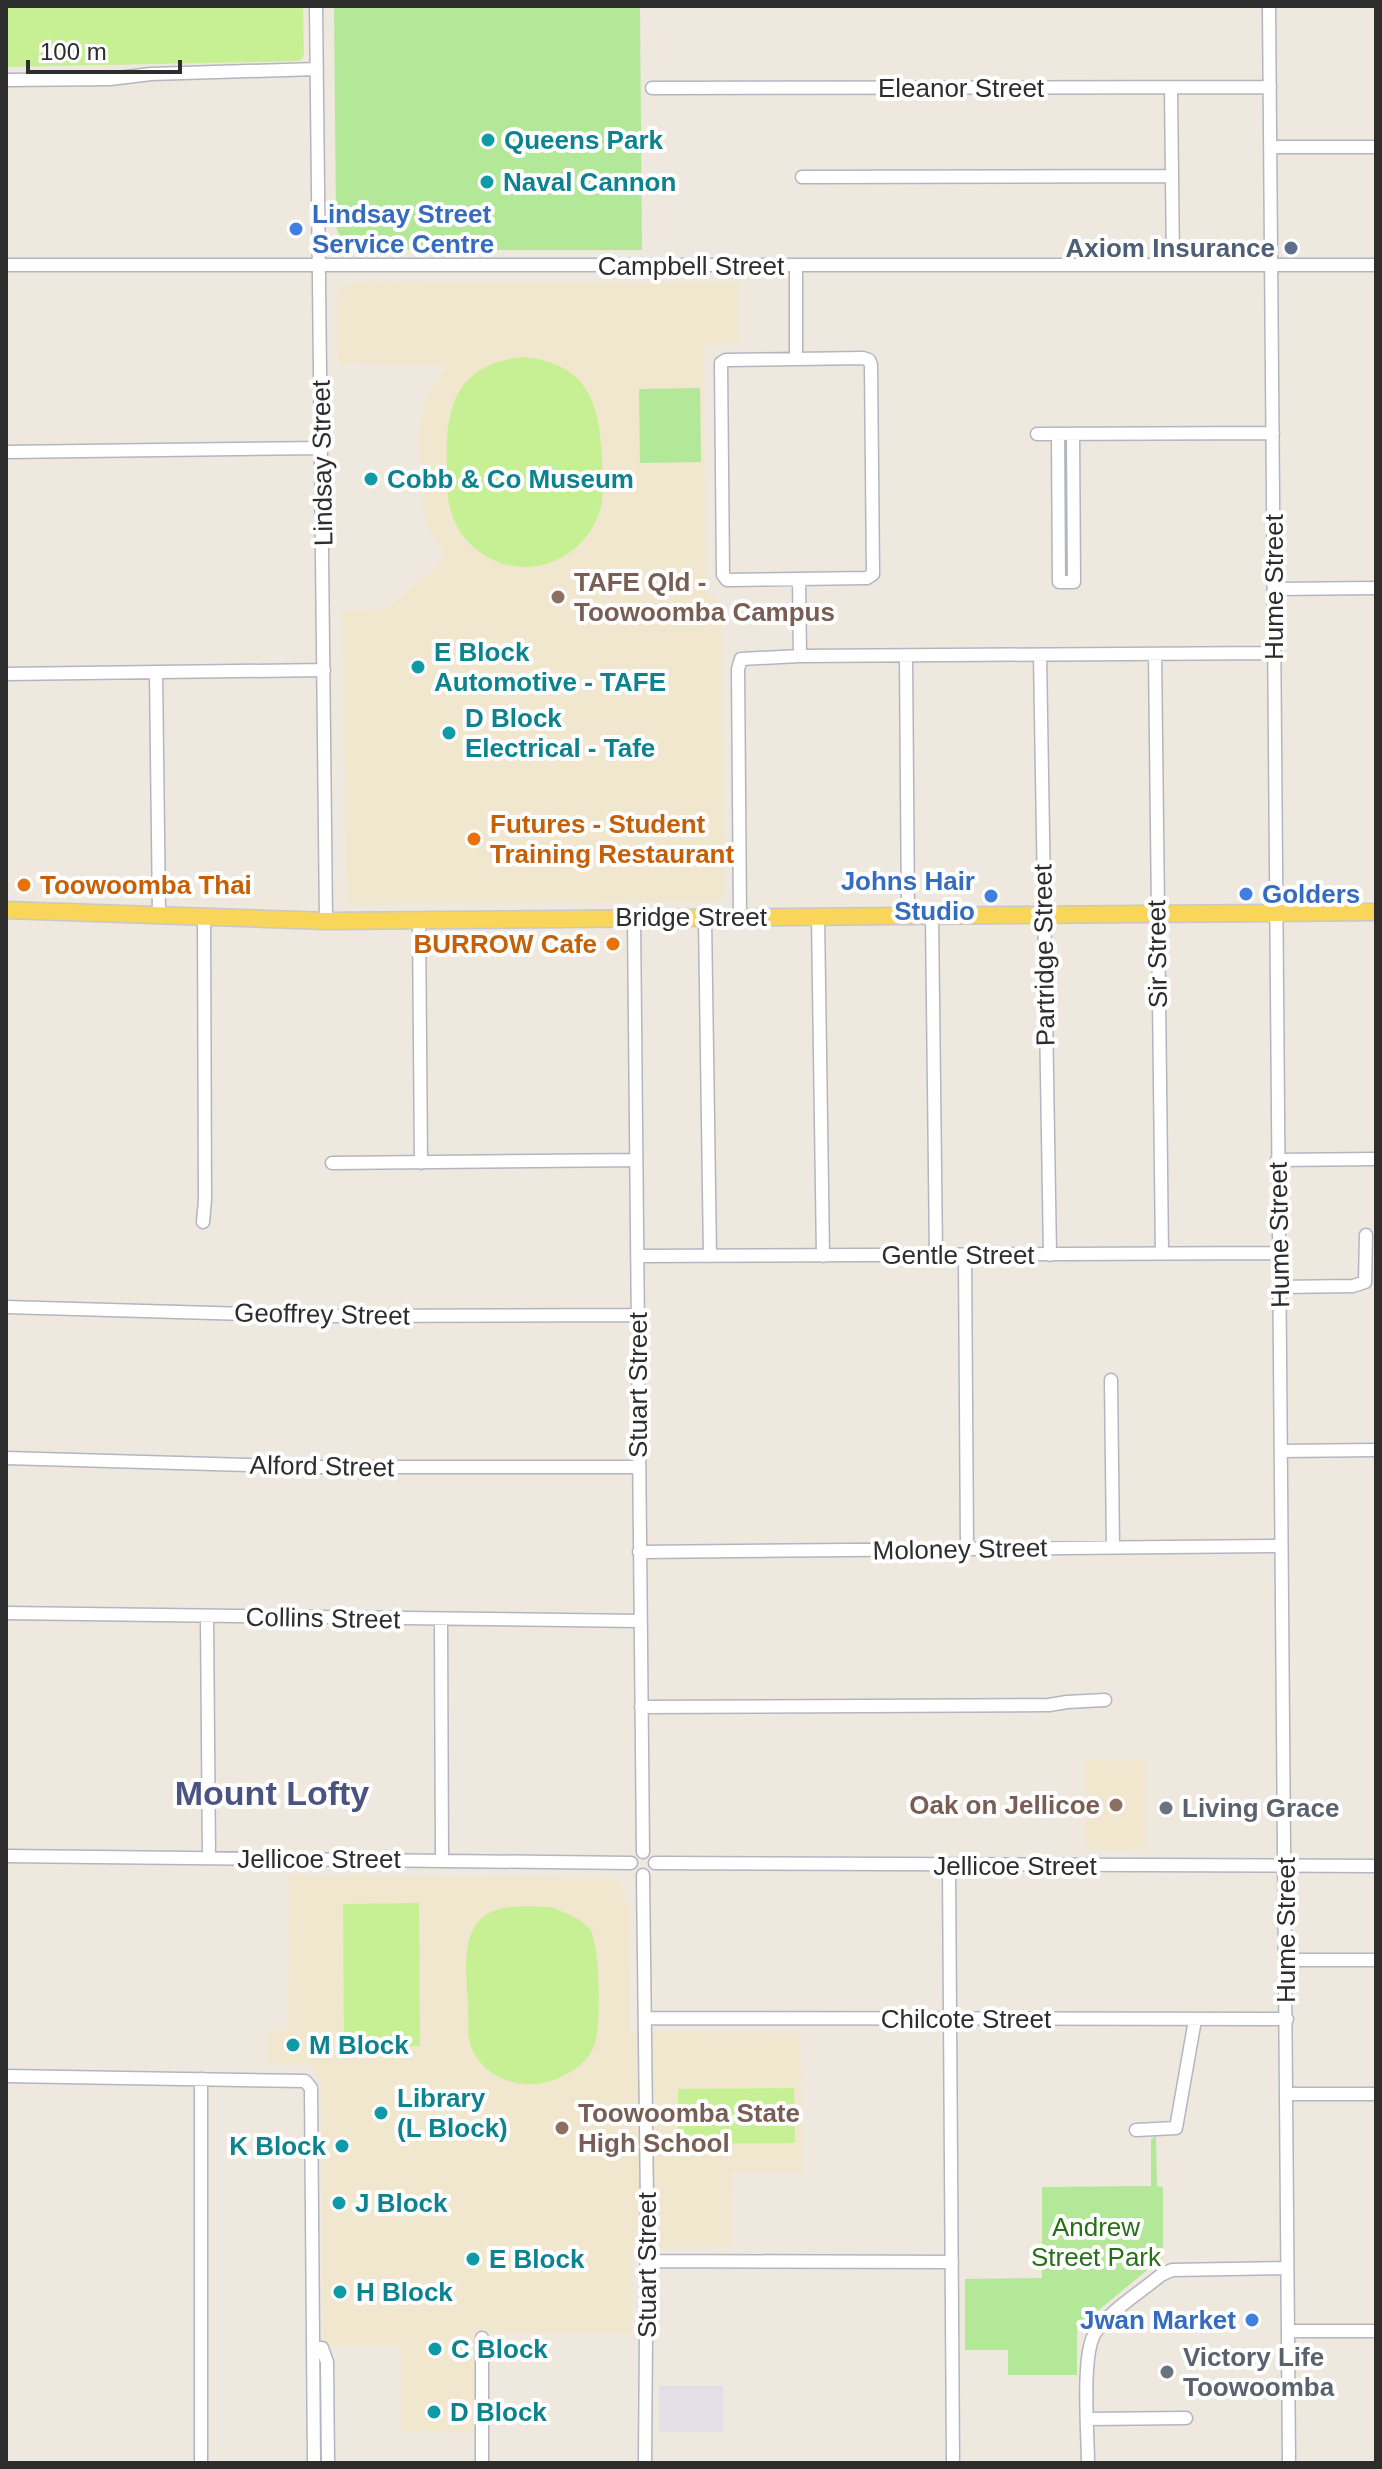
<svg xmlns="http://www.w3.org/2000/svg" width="1382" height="2469" viewBox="0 0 1382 2469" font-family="Arial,sans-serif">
<rect width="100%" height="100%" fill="#efe8df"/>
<path fill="#e2dfe7" d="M659,2386H723V2432H659Z"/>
<path fill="#f1e6ce" d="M369,282L739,283V344L703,345L707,593L722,600L724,894L719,901L350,905L347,902L342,611L377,610L390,606L446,557L429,530L423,511L419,434L427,395L446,366L338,363L337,297L345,285Z
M1085,1760L1146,1761V1850L1086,1849Z
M289,1875L616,1878L629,1905L630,2032L800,2033L803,2172H732L731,2247L632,2248L631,2333H475L474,2433L401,2432V2346H323L321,2085L311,2065H267V2030H288Z"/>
<path fill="#b3e899" d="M334,6H640L642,250H363C347,248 339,241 336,225Z
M700,388L701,462L640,463L639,389Z
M1156,2136L1157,2186L1163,2187V2257L1077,2328V2375H1008V2350H965V2279L1042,2278V2187L1151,2186V2139Z"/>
<path fill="#c7f094" d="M6,6H303L304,56L299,61L6,67Z
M523,357C587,363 600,402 602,459C602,473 604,487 602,501C596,538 563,567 525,567C490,567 458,542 450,508C446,494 447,480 447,466C445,407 456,364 523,357Z
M419,1903L420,2046L344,2047L343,1904Z
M552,1907C565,1913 580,1918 589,1928C601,1943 601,2024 595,2043C590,2061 573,2072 556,2079C524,2093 482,2079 470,2044C467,2034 469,2019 468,2008C467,1979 458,1927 491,1912C509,1904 533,1907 552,1907Z
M794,2088L795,2143L678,2144V2089Z"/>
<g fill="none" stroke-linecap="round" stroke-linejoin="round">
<defs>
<path id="minor" d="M316,6L326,921
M1269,6L1289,2463
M6,80L110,79L151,74L317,69
M652,88L1270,87
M1171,88L1173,265
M1271,147H1376
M802,177L1171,176
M6,265H1376
M796,265V359
M863,358L869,360L871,365L873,574L867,578L727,580L723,575L721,363L726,360Z
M1037,434L1273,433
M1058,434L1059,582H1074L1073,434
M6,452L321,448
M799,579L800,656
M1274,589L1376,588
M1155,654L1162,1254
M1040,655L1050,1255
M906,656L908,916
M156,672L159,916
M6,674L324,670
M932,916L936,1255
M740,917L738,669L741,659L800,656L1274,653
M818,917L823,1256
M634,918L643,1852
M705,918L710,1256
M419,920L421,1163
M1277,1160L1376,1159
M332,1163L636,1160
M203,1222L205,1200L204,917
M965,1255L967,1549
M637,1256L1279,1253
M1280,1287L1353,1286L1365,1282L1366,1235
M6,1307L318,1316L638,1315
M1111,1380L1113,1547
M1281,1451L1376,1450
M6,1458L315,1467H639
M639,1552L1281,1546
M6,1613L640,1621
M207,1617L209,1858
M441,1620L442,1860
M641,1707L1049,1705L1067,1702L1105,1700
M6,1856L631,1863
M655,1863L1376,1866
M949,1866L953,2463
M643,1875L647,2204L645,2463
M1287,1960H1376
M645,2018L1287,2019
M6,2076L305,2081L311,2088L314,2463
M201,2079V2463
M1287,2094H1376
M1136,2130L1176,2128L1195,2020
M648,2261L952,2262
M1288,2331H1376
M314,2347L322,2348L327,2362L328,2463
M1088,2419L1186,2418
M482,2463V2338
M1088,2463C1088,2434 1081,2355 1095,2333C1108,2312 1142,2291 1161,2275L1172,2270L1287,2268"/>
<path id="major" d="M6,910L326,921L1376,912"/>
</defs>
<use href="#minor" stroke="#b3b5c1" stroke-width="15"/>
<use href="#major" stroke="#c8c8c8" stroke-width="19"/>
<use href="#minor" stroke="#fff" stroke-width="12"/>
<use href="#major" stroke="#f9d65a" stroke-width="16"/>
</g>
<g fill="#0f9aa8" stroke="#fff" stroke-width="3">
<circle cx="488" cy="140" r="8"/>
<circle cx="487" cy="182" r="8"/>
<circle cx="371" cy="479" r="8"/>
<circle cx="418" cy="667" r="8"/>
<circle cx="449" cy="733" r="8"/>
<circle cx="293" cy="2045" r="8"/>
<circle cx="381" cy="2113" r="8"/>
<circle cx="342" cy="2146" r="8"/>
<circle cx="339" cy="2203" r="8"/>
<circle cx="473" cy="2259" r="8"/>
<circle cx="340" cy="2292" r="8"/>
<circle cx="435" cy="2349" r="8"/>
<circle cx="434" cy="2412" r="8"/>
</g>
<g fill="#3f7fe0" stroke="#fff" stroke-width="3">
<circle cx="296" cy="229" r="8"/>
<circle cx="1246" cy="894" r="8"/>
<circle cx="991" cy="896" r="8"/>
<circle cx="1252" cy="2320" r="8"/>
</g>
<circle fill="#5c6f8a" stroke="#fff" stroke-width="3" cx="1291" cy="248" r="8"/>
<g fill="#8d6e63" stroke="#fff" stroke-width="3">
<circle cx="558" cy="597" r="8"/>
<circle cx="1116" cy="1805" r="8"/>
<circle cx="562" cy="2128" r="8"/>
</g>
<g fill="#e8710a" stroke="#fff" stroke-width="3">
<circle cx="474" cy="839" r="8"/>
<circle cx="24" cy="885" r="8"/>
<circle cx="613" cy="944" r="8"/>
</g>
<g fill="#6b7280" stroke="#fff" stroke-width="3">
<circle cx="1166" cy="1808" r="8"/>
<circle cx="1167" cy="2372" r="8"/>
</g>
<g text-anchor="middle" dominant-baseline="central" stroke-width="8" stroke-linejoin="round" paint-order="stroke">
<g font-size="26" fill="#2d2d2d" stroke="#fff">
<text x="961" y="88">Eleanor Street</text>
<text x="691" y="266">Campbell Street</text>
<text transform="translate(322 463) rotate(-91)">Lindsay Street</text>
<text transform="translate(1274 587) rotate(-90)">Hume Street</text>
<text x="691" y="917">Bridge Street</text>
<text transform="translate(1157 954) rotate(-91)">Sir Street</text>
<text transform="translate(1044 955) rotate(-91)">Partridge Street</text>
<text transform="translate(1279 1235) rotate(-91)">Hume Street</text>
<text x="958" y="1255">Gentle Street</text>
<text transform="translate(322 1314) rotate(1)">Geoffrey Street</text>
<text transform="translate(638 1385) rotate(-90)">Stuart Street</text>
<text transform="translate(322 1466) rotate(1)">Alford Street</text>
<text transform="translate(960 1549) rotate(-1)">Moloney Street</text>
<text transform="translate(323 1618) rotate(1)">Collins Street</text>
<text x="319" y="1859">Jellicoe Street</text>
<text x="1015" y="1866">Jellicoe Street</text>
<text transform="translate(1286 1930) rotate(-90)">Hume Street</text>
<text x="966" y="2019">Chilcote Street</text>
<text transform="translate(647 2265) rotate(-90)">Stuart Street</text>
</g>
<g font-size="26" font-weight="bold" fill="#0d838f" stroke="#fff" text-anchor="start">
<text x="504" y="140">Queens Park</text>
<text x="503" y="182">Naval Cannon</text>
<text x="387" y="479">Cobb &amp; Co Museum</text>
<text x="434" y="652">E Block<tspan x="434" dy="30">Automotive - TAFE</tspan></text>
<text x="465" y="718">D Block<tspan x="465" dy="30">Electrical - Tafe</tspan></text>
<text x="309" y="2045">M Block</text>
<text x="397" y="2098">Library<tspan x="397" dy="30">(L Block)</tspan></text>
<text x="326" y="2146" text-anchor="end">K Block</text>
<text x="355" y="2203">J Block</text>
<text x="489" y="2259">E Block</text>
<text x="356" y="2292">H Block</text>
<text x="451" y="2349">C Block</text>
<text x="450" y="2412">D Block</text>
</g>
<g font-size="26" font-weight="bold" fill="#366cbe" stroke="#fff" text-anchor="start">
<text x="312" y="214">Lindsay Street<tspan x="312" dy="30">Service Centre</tspan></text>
<text x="975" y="881" text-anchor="end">Johns Hair<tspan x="975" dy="30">Studio</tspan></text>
<text x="1262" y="894">Golders</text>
<text x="1236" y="2320" text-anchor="end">Jwan Market</text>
</g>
<g font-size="26" font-weight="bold" fill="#4e5e75" stroke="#fff" text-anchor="end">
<text x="1275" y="248">Axiom Insurance</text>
</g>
<g font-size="26" font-weight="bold" fill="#785e54" stroke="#fff" text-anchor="start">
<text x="574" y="582">TAFE Qld -<tspan x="574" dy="30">Toowoomba Campus</tspan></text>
<text x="1100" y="1805" text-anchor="end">Oak on Jellicoe</text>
<text x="578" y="2113">Toowoomba State<tspan x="578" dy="30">High School</tspan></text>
</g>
<g font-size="26" font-weight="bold" fill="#c56008" stroke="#fff" text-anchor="start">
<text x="490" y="824">Futures - Student<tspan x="490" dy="30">Training Restaurant</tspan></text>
<text x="40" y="885">Toowoomba Thai</text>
<text x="597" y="944" text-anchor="end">BURROW Cafe</text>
</g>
<g font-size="26" font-weight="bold" fill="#5b616d" stroke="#fff" text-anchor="start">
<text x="1182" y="1808">Living Grace</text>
<text x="1183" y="2357">Victory Life<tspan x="1183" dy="30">Toowoomba</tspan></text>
</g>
<g font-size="26" fill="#287017" stroke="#fff">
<text x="1096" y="2227">Andrew<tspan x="1096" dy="30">Street Park</tspan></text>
</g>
<g font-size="34" font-weight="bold" fill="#4a5381" stroke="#fff">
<text x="272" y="1793">Mount Lofty</text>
</g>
</g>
<rect width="1382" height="2469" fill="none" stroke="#2d2d2d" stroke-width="16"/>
<path d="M28 60v12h152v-12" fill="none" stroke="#2d2d2d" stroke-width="4"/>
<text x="40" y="60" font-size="24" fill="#2d2d2d" stroke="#ffffff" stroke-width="6" paint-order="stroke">100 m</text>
</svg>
